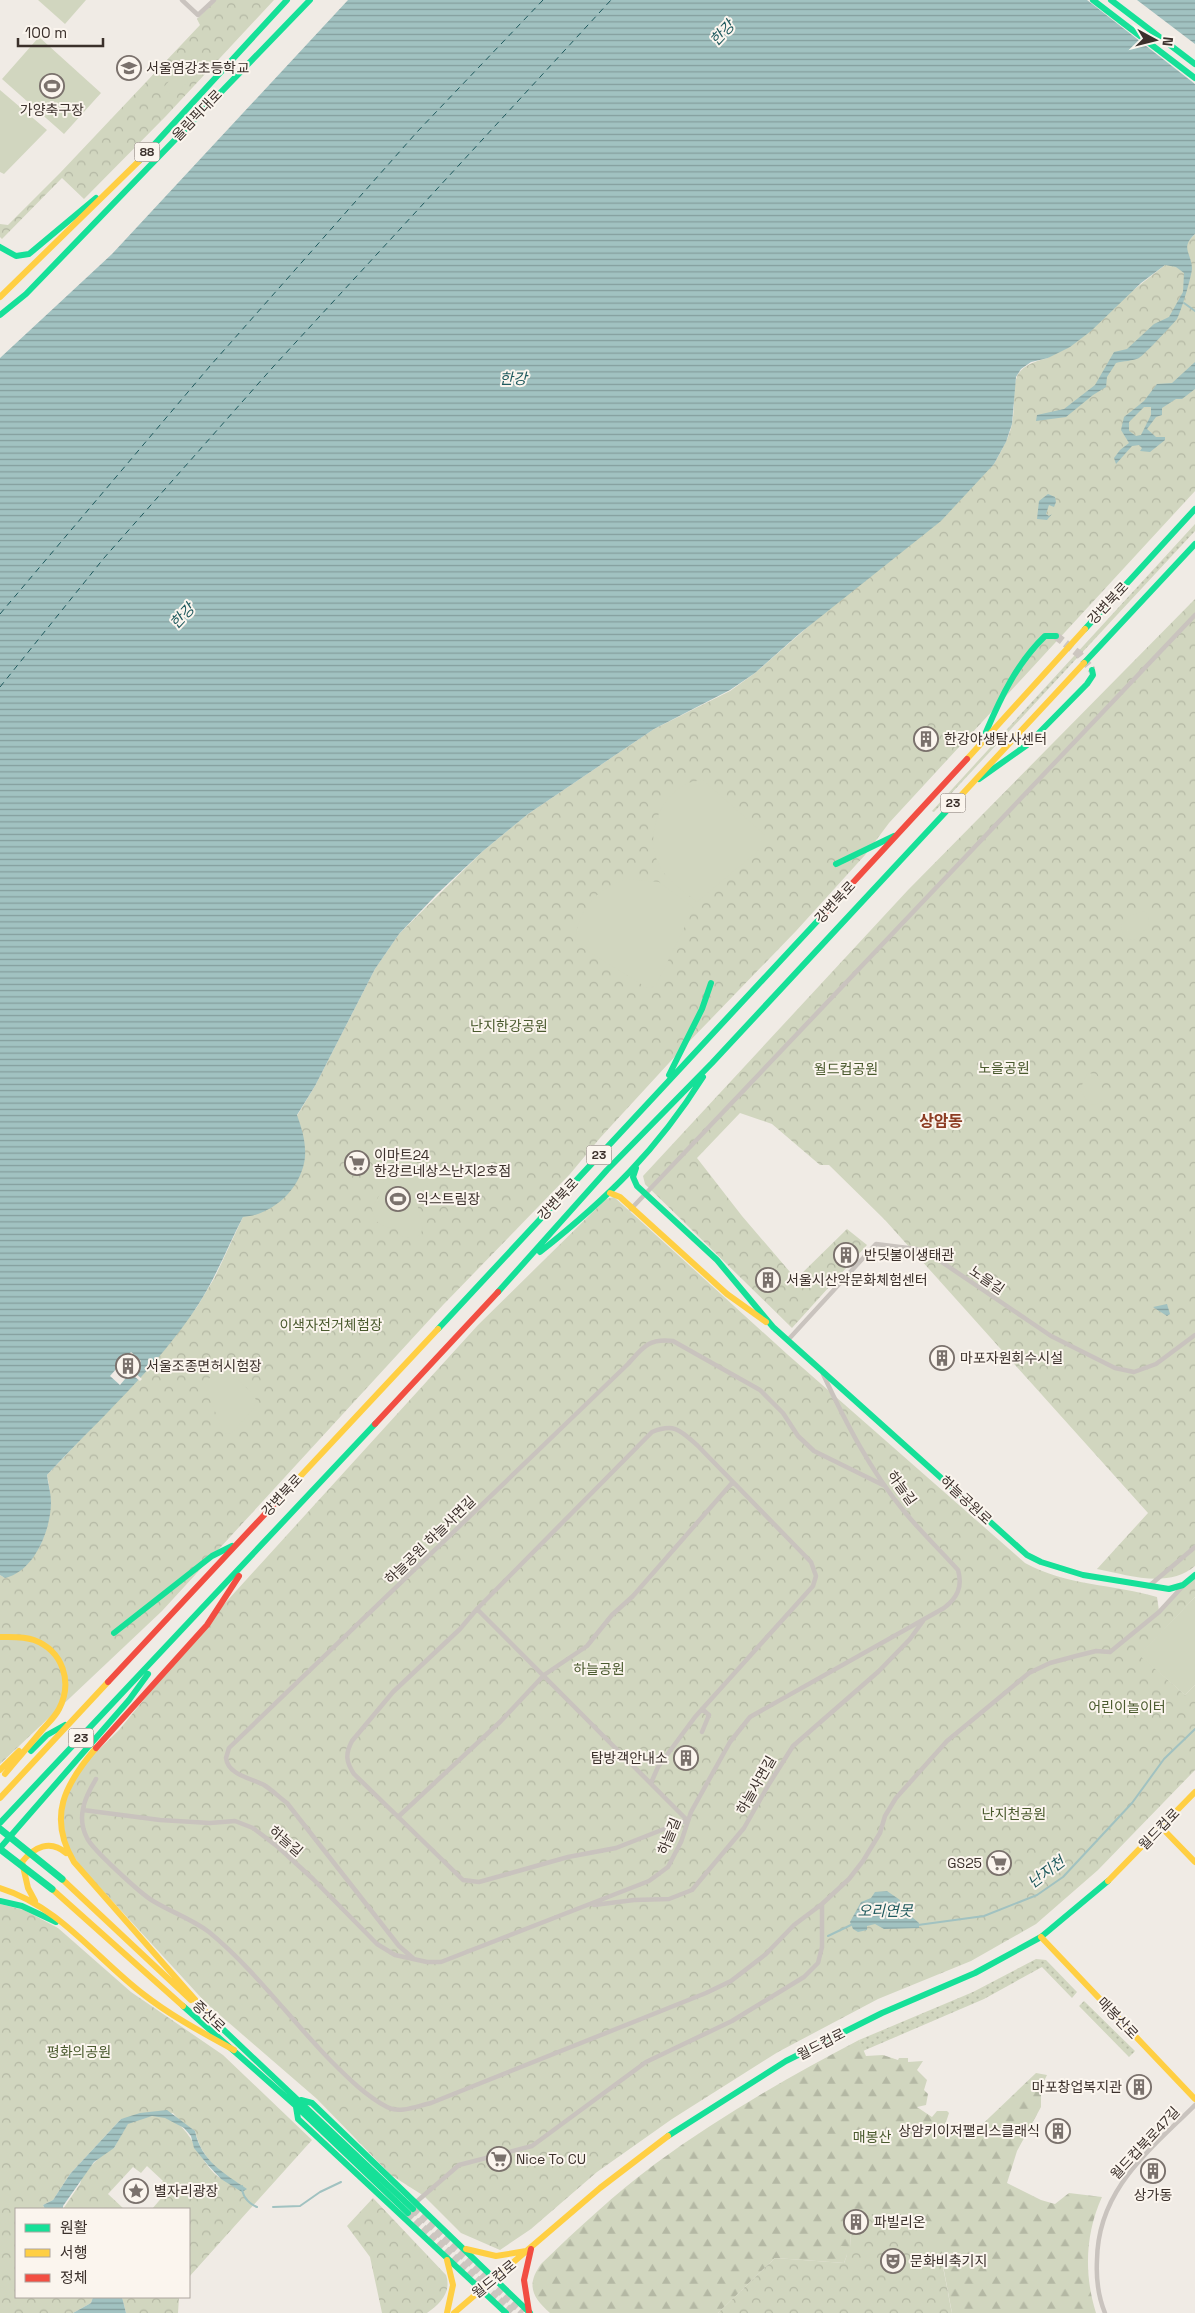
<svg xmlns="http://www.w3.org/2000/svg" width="1195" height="2313" viewBox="0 0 1195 2313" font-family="'Space Grotesk','Noto Sans KR',sans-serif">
<defs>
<pattern id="grass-dots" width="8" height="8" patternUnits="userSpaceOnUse" patternTransform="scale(1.25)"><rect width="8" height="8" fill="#d1d6bf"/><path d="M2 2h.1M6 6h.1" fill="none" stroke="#b4b8a4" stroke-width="1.8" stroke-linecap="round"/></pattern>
<pattern id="forest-firs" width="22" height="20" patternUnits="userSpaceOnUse" patternTransform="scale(1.25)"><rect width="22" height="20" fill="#d1d6bf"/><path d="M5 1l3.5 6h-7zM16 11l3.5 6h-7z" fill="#b4b8a4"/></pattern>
<pattern id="park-crowns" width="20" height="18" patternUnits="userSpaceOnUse" patternTransform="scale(1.25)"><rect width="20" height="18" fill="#d1d6bf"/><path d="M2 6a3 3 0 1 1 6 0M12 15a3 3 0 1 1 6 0" fill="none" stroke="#b4b8a4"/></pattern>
<pattern id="water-rules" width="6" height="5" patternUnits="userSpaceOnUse" patternTransform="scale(1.25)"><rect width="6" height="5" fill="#a1c2c1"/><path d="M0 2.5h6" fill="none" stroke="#849e9d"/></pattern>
</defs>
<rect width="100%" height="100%" fill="#f0ebe5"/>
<path fill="url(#grass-dots)" d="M1195,524V531L934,812L932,811Z
M1036,1959L1046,1960L1077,1992L1072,1998L1042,1967L984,1999L863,2051L859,2040L973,1992Z
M1084,2001L1135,2051L1129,2057L1079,2006Z"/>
<path fill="url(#forest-firs)" d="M859,2040L866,2056L883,2055L898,2060L899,2058H908V2062L923,2061L917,2070L927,2080L924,2090L928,2094L926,2105L917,2107L932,2117L937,2111H947L949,2113L945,2125L946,2132H956L970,2136L1036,2073L1047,2075L1041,2087V2107L1017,2151L1007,2183L1041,2200L1055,2204L1069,2193L1102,2197C1085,2234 1084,2275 1096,2313H952L941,2255L902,2225L859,2212L851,2232L850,2247H841L847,2255L844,2263L775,2258L718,2313H550C532,2297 526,2285 541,2264C577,2229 615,2194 655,2164C719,2117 788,2077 859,2040Z"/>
<path fill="url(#park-crowns)" d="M216,0H274L166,116L84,199L62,178L2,239L0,237V224L8,225L60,173L200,25L197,19Z
M1195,234V491L889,823L865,855L796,931L680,1051L600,1138L570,1174L443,1305L162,1611L0,1764V1575L5,1578L40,1546C51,1522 53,1501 47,1475L140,1377L197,1307L215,1277L249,1204L292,1124L315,1086L375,969L399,934L483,851L528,814L654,729L730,691L755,673L994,464C1001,451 1009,439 1012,424C1019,388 1002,369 1048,358L1165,265Z
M1195,599V1566C1168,1589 1128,1575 1097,1569L1148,1513L885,1220L829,1165H820L772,1124L740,1113L697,1158L742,1216L796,1279L847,1229L867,1245L792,1328L645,1184L643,1176L908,890Z
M614,1197L787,1354L1025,1563C1067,1586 1113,1584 1157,1597L1159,1611L1195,1575V1597L1140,1655L1185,1695L1195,1685V1770L1098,1870L1036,1924L971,1961L878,1999L778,2052L672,2119L597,2172L531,2229L500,2250L461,2233L424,2196L391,2175L317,2099L206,2003L82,1868L69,1850L64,1834L62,1812L66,1791L85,1763L119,1730L206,1624L478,1325L606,1199Z
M0,1904L24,1910L58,1928L131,1992L223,2055L312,2140L189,2277V2209H152L164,2195L157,2188L163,2181L147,2166L141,2173L133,2167L108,2194L124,2209H63L80,2184L83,2174L105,2152L114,2148L128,2123C136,2121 145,2116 153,2116C192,2115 194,2159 220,2178C226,2182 236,2184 242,2186C220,2174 201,2157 195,2131L180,2121L173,2113L121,2119L70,2174L53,2200L43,2205L45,2209H16V2297H93L91,2303L73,2313H0Z
M373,2198L446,2275C452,2292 440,2304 427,2313H382L370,2257L347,2226Z
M855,2212C874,2215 927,2229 936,2245C943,2258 948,2296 952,2313H718L775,2258L844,2263L847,2255L839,2253L841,2246L850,2247L851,2232L846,2227V2218L849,2213Z
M122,2297H179L178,2313H126Z"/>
<path fill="#d1d6bf" d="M38,0H86L65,24Z
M39,37L101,93L64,134L2,79Z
M185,63L196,72L174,97L163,88Z
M0,90L47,130L4,174L0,172Z
M703,780L766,836V844L697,902C684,891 667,881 659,865C645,837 658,800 684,785C689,782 697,781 703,780Z
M626,879L659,882L694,908L656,985L649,989L575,943C577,909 596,890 626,879Z
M1143,911L1148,914L1149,925L1136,939L1129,940L1123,936L1121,926L1125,917Z
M1087,1073L1096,1074C1102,1081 1105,1093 1101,1102L1095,1105L1089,1104L1080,1090Z
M411,1159C421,1163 432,1177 426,1189C424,1193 420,1197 417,1202C419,1219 434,1243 401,1236L396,1229C381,1226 374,1224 372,1208L384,1187C380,1165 391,1162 411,1159Z
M1195,1218V1236L1185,1225L1189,1220Z
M229,1371L253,1394L256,1400L253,1409L231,1434L224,1433L204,1385C210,1375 217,1372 229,1371Z
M1195,1597V1685L1185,1695L1139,1655Z"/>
<path fill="url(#water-rules)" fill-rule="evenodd" d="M348,0H1195V234C1180,248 1191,252 1192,268C1192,275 1181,312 1177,319C1173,324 1144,355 1139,358C1133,361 1123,361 1116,363L1107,377L1106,387L1093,395L1066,417L1036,421L1037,415L1064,409L1095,385L1114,352L1127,349L1154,324L1169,317L1183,292L1184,273L1176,267L1165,265L1141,283L1091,331L1070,347L1048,358L1031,362L1021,369L1016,377L1012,424L1006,442L994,464L941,521L799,634L755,673L730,690L654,729L528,814L483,851L437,894L399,934L375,969L315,1086L297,1115C302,1129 306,1142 305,1157C302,1188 273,1215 243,1217C228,1246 216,1277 198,1305C157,1368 98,1420 47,1475C48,1484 51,1493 51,1502C51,1529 35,1571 5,1578L0,1575V358L112,254Z
M1195,362V389L1182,399H1176L1162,408V415L1156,417L1147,429L1156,437H1165V440L1150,452L1140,451L1142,448L1139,445L1132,446L1116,464L1114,458L1120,450L1129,443L1121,430L1124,417L1144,401L1157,384L1172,383ZM1144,407H1151V415L1141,435L1136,436L1129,431V422Z
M1048,494L1055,497L1056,502L1054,507L1049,505L1046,514L1049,516L1052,514L1047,520L1037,519L1039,501Z
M1167,1304L1170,1314L1167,1316L1153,1307Z
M887,1891L900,1900L904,1910L919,1923V1928L884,1929L875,1924L867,1926V1930L858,1932L853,1929L850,1922L861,1902L871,1898L875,1892Z
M167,2110L195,2131C201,2161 224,2173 247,2189L242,2192L221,2179L207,2164L194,2148L191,2136L184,2128L165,2118L152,2116L128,2124L114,2148L94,2162L63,2206V2209H45L43,2205L53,2200L70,2174L121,2119L140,2113Z
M93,2297H122L126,2313H73L91,2303Z"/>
<path fill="#f0ebe5" d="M1087,0H1137L1195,44V84Z
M131,1352L141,1361L133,1371L142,1379L140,1381L130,1373L120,1385L110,1376Z"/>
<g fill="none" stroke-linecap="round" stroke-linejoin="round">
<path stroke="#a1c2c1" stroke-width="2" d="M1184,303L1195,311
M918,1925L984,1916L1037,1895L1063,1877L1132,1803L1164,1759L1195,1729
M828,1936L853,1924
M242,2186C242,2197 248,2203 257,2207
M273,2207L300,2206L320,2192L341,2182"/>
<path stroke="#1f5a5e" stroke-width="1" stroke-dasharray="6 5" stroke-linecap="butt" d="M0,614L210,366L417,132L543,0
M0,687L104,558L273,367L611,0"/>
<path stroke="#ccc6c0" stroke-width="7" stroke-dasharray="7 3.5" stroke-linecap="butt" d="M413,2209L523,2313
M408,2213L513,2313"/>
<path stroke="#ccc6c0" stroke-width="8" stroke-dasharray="8 4" stroke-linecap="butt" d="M1056,636L1079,654L1092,670"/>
<path stroke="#c9c3be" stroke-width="4.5" d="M182,0L198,15L214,0
M631,1209L1195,615
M788,1340L876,1244L924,1250L1051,1336L1115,1368L1134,1372L1156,1364L1195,1335
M1149,1586L1195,1547
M477,1609L687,1820L616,1848L568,1857L479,1882L463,1880L354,1774C346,1762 345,1754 352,1741L393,1692L460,1629L477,1609L652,1432C674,1423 680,1430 697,1445L811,1562L816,1576L813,1586L695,1717L658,1767L651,1783
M702,1732L709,1715L702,1709
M96,1779C85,1797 76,1817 87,1838C92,1849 141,1894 153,1901C171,1912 192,1919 209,1932C254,1969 290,2019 331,2061C348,2078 366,2096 387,2107C400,2114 417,2106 431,2103L706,1993L731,1981L766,1954L794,1925L822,1904L849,1879L863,1861L880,1833L885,1816L896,1798L947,1741L1029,1673L1050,1663L1076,1656L1096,1651L1110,1652L1159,1612L1183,1586
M83,1810L160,1820L210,1823L235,1821L253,1828L278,1847L313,1879L377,1944L395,1955L427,1962H441L649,1881L668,1867L681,1842L691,1812L730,1742L750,1717L944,1608C957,1598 963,1587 958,1570C940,1550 920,1531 903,1510C870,1470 845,1421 823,1374
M398,1817L501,1721L544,1675L587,1646L612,1615L633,1596L732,1483
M594,1905L634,1900L669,1899L692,1890L744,1828L769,1784L793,1746L879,1671L910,1639L923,1621
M414,1959L399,1946L287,1803C279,1797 272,1790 264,1785C251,1778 228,1775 226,1758L229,1748L628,1364C643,1347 649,1338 673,1341L760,1390L783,1413L798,1436L814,1451L885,1486
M415,2203L459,2165L532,2146L646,2062L732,2021L804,1977L818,1963L822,1947V1904
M1105,2313C1098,2296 1096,2278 1097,2260C1098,2189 1149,2151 1195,2105"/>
<path stroke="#16e098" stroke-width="6" d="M1093,0L1195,78
M1111,0L1195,64
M139,161L287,0
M0,247L16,256L29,254L96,198
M0,315L26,294L310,0
M1085,629L1195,509
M1084,663L1195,544
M986,732C1001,697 1017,663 1045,636H1056
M979,779L1027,745L1087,684L1093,675L1092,670
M836,864L894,836
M669,1075L702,1009L711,983
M636,1168L633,1177L637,1186L717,1260L773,1327
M540,1252C608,1198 657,1150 703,1077
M498,1292L607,1170L712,1063L953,804
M773,1327L1027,1555L1041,1562L1083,1575L1169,1589L1183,1585L1195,1575
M438,1329L823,915
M114,1633L212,1556L232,1546
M31,1751L47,1735L65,1725
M0,1823L375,1424
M0,1848L129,1700L148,1674
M0,1901L22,1906L56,1922
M183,2006L296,2106L408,2213
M210,2017L413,2209
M301,2100L312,2103L530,2313
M296,2107L298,2119L506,2313
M668,2136L786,2061L882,2013L975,1973L1041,1937L1108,1881"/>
<path stroke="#ffcf43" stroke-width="6" d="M0,297L139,161
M967,759L1085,629
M953,804L1084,663
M610,1193L620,1197L727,1294L766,1322
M280,1498L438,1329
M0,1637C11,1637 23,1636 34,1640C63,1651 73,1682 59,1709C55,1717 47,1724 42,1730C30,1745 17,1759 5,1774
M96,1748C65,1784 47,1817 74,1862L213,2020
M0,1770L19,1751
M0,1798L108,1682
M1162,1828L1195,1862
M62,1879L191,2000
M1108,1881L1195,1792
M0,1888C59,1906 96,1958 143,1994C171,2016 203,2033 234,2050
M52,1889L183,2006
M35,1901L28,1888L22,1862C34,1847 50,1839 66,1853
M1041,1937L1195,2099
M466,2249L496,2256L526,2251
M447,2260L453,2285L447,2313
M454,2313L600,2188L668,2136"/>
<path stroke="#f24e42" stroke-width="6" d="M823,915L967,759
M375,1424L498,1292
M108,1682L280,1498
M96,1748L207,1625L239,1576
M529,2312L524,2280L531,2249"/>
<path stroke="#16e098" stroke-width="7" d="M0,1829L62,1879
M0,1849L52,1889"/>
</g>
<defs>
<symbol id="school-ring" viewBox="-11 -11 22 22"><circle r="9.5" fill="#fbf5ee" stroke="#7a716c" stroke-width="1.5"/><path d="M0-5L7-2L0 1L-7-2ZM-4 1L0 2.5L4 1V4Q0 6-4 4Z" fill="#7a716c"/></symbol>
<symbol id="stadium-ring" viewBox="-11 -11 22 22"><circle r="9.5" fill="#fbf5ee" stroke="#7a716c" stroke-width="1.5"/><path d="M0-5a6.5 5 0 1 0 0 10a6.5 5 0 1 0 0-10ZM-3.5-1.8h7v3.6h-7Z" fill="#7a716c"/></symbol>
<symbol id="building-ring" viewBox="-11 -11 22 22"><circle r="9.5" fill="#fbf5ee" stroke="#7a716c" stroke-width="1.5"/><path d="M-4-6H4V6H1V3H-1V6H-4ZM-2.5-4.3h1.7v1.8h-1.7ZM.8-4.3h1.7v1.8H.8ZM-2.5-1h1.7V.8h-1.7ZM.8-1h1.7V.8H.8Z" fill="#7a716c"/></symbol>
<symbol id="supermarket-ring" viewBox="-11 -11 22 22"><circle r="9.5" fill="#fbf5ee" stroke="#7a716c" stroke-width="1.5"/><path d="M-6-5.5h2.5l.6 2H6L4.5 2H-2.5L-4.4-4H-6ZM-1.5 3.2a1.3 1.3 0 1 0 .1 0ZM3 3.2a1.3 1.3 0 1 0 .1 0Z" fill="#7a716c"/></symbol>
<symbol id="sight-ring" viewBox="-11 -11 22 22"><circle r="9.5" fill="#fbf5ee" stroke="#7a716c" stroke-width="1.5"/><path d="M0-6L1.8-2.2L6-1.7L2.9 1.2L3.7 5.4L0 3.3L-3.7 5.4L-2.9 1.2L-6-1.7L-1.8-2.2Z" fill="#7a716c"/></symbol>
<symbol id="theatre-ring" viewBox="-11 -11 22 22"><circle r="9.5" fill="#fbf5ee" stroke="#7a716c" stroke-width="1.5"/><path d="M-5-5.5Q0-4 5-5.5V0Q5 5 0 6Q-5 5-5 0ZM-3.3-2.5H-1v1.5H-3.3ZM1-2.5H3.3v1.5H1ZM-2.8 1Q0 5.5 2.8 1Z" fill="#7a716c"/></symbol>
</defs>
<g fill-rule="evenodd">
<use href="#school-ring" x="115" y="54" width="28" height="28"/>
<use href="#stadium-ring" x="38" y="72" width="28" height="28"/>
<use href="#building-ring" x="912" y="725" width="28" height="28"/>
<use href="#supermarket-ring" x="343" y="1149" width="28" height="28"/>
<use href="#stadium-ring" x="384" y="1185" width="28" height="28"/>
<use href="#building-ring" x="832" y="1241" width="28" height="28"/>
<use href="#building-ring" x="754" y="1266" width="28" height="28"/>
<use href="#building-ring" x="928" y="1344" width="28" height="28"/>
<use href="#building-ring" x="114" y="1352" width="28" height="28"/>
<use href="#building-ring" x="672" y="1744" width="28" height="28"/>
<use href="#supermarket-ring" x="985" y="1849" width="28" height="28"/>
<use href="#building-ring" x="1125" y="2073" width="28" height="28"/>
<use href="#building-ring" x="1044" y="2117" width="28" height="28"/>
<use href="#supermarket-ring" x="485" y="2145" width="28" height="28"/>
<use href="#building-ring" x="1139" y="2157" width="28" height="28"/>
<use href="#sight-ring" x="122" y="2177" width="28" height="28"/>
<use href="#building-ring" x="842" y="2208" width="28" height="28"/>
<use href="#theatre-ring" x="879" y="2247" width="28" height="28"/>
</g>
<g text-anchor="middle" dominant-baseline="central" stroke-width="4" stroke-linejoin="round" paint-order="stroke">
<g fill="#fbf5ee" stroke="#756b66" stroke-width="1">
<rect x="134.5" y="142.5" width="25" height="19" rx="4"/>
<rect x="940.5" y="793.5" width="25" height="19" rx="4"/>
<rect x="586.5" y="1145.5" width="25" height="19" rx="4"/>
<rect x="68.5" y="1728.5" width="25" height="19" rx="4"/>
</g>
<g font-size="12" font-weight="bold" fill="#3b302b">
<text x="147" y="152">88</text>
<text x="953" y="803">23</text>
<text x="599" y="1155">23</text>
<text x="81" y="1738">23</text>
</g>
<g font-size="14" fill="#3b302b" stroke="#fbf5ee" text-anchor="start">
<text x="146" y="68">서울염강초등학교</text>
<text x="52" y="110" text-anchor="middle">가양축구장</text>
<text x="944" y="739">한강야생탐사센터</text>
<text x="374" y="1155">이마트24<tspan x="374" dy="16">한강르네상스난지2호점</tspan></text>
<text x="416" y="1199">익스트림장</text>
<text x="864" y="1255">반딧불이생태관</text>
<text x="786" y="1280">서울시산악문화체험센터</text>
<text x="960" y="1358">마포자원회수시설</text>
<text x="146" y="1366">서울조종면허시험장</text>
<text x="668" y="1758" text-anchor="end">탐방객안내소</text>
<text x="982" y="1863" text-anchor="end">GS25</text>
<text x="1122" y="2087" text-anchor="end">마포창업복지관</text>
<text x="1040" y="2131" text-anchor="end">상암키이저팰리스클래식</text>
<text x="516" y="2159">Nice To CU</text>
<text x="154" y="2191">별자리광장</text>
<text x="1153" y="2195" text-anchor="middle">상가동</text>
<text x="874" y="2222">파빌리온</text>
<text x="910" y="2261">문화비축기지</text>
</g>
<g font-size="14" fill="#3b302b" stroke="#fbf5ee">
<text transform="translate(197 115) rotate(-46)">올림픽대로</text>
<text transform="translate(1108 603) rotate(-47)">강변북로</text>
<text transform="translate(835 902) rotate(-47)">강변북로</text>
<text transform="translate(558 1199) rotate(-47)">강변북로</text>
<text transform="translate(987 1280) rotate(34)">노을길</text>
<text transform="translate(902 1488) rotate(54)">하늘길</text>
<text transform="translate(282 1495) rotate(-47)">강변북로</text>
<text transform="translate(966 1500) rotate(43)">하늘공원로</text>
<text transform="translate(430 1540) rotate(-44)">하늘공원 하늘사면길</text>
<text transform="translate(756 1785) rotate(-60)">하늘사면길</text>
<text transform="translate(1159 1829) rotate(-46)">월드컵로</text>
<text transform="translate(669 1836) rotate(-68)">하늘길</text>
<text transform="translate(286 1841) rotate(40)">하늘길</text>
<text transform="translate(209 2016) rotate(43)">증산로</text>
<text transform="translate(1118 2018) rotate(46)">매봉산로</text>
<text transform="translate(821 2044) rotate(-27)">월드컵로</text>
<text transform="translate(1145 2143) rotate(-47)">월드컵북로47길</text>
<text transform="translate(494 2279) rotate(-39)">월드컵로</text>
</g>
<g font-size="14" fill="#4a5a2e" stroke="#fbf5ee">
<text x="509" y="1026">난지한강공원</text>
<text x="1004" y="1068">노을공원</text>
<text x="846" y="1069">월드컵공원</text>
<text x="331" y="1325">이색자전거체험장</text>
<text x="599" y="1669">하늘공원</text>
<text x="1127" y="1707">어린이놀이터</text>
<text x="1014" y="1814">난지천공원</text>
<text x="79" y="2052">평화의공원</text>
<text x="872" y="2137">매봉산</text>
</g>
<g font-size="15" font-style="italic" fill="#1f5a5e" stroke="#fbf5ee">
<text transform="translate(722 33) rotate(-47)">한강</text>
<text x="513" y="378">한강</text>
<text transform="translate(182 616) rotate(-47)">한강</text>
<text transform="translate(1046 1872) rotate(-37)">난지천</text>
<text x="885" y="1910">오리연못</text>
</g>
<g font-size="16" font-weight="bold" fill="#8c3b22" stroke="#fbf5ee">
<text x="941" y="1121">상암동</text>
</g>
</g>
<rect x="15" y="2208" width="175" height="90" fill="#fbf5ee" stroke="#aea6a0"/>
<rect x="25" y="2224" width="25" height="8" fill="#16e098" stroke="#aea6a0"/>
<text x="60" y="2233" font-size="15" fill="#3b302b">원활</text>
<rect x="25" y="2249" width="25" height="8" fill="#ffcf43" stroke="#aea6a0"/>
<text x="60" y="2258" font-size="15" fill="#3b302b">서행</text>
<rect x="25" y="2274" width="25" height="8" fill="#f24e42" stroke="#aea6a0"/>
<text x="60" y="2283" font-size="15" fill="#3b302b">정체</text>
<g transform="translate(1155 40) rotate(97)" stroke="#fbf5ee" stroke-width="4" paint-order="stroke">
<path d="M0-4L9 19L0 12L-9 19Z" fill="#3b302b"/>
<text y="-8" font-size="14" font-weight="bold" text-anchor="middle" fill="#3b302b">N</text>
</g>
<path d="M18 38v8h85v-8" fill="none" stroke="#3b302b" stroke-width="2.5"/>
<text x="25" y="38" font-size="15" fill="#3b302b" stroke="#fbf5ee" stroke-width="4" paint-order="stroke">100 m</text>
</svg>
